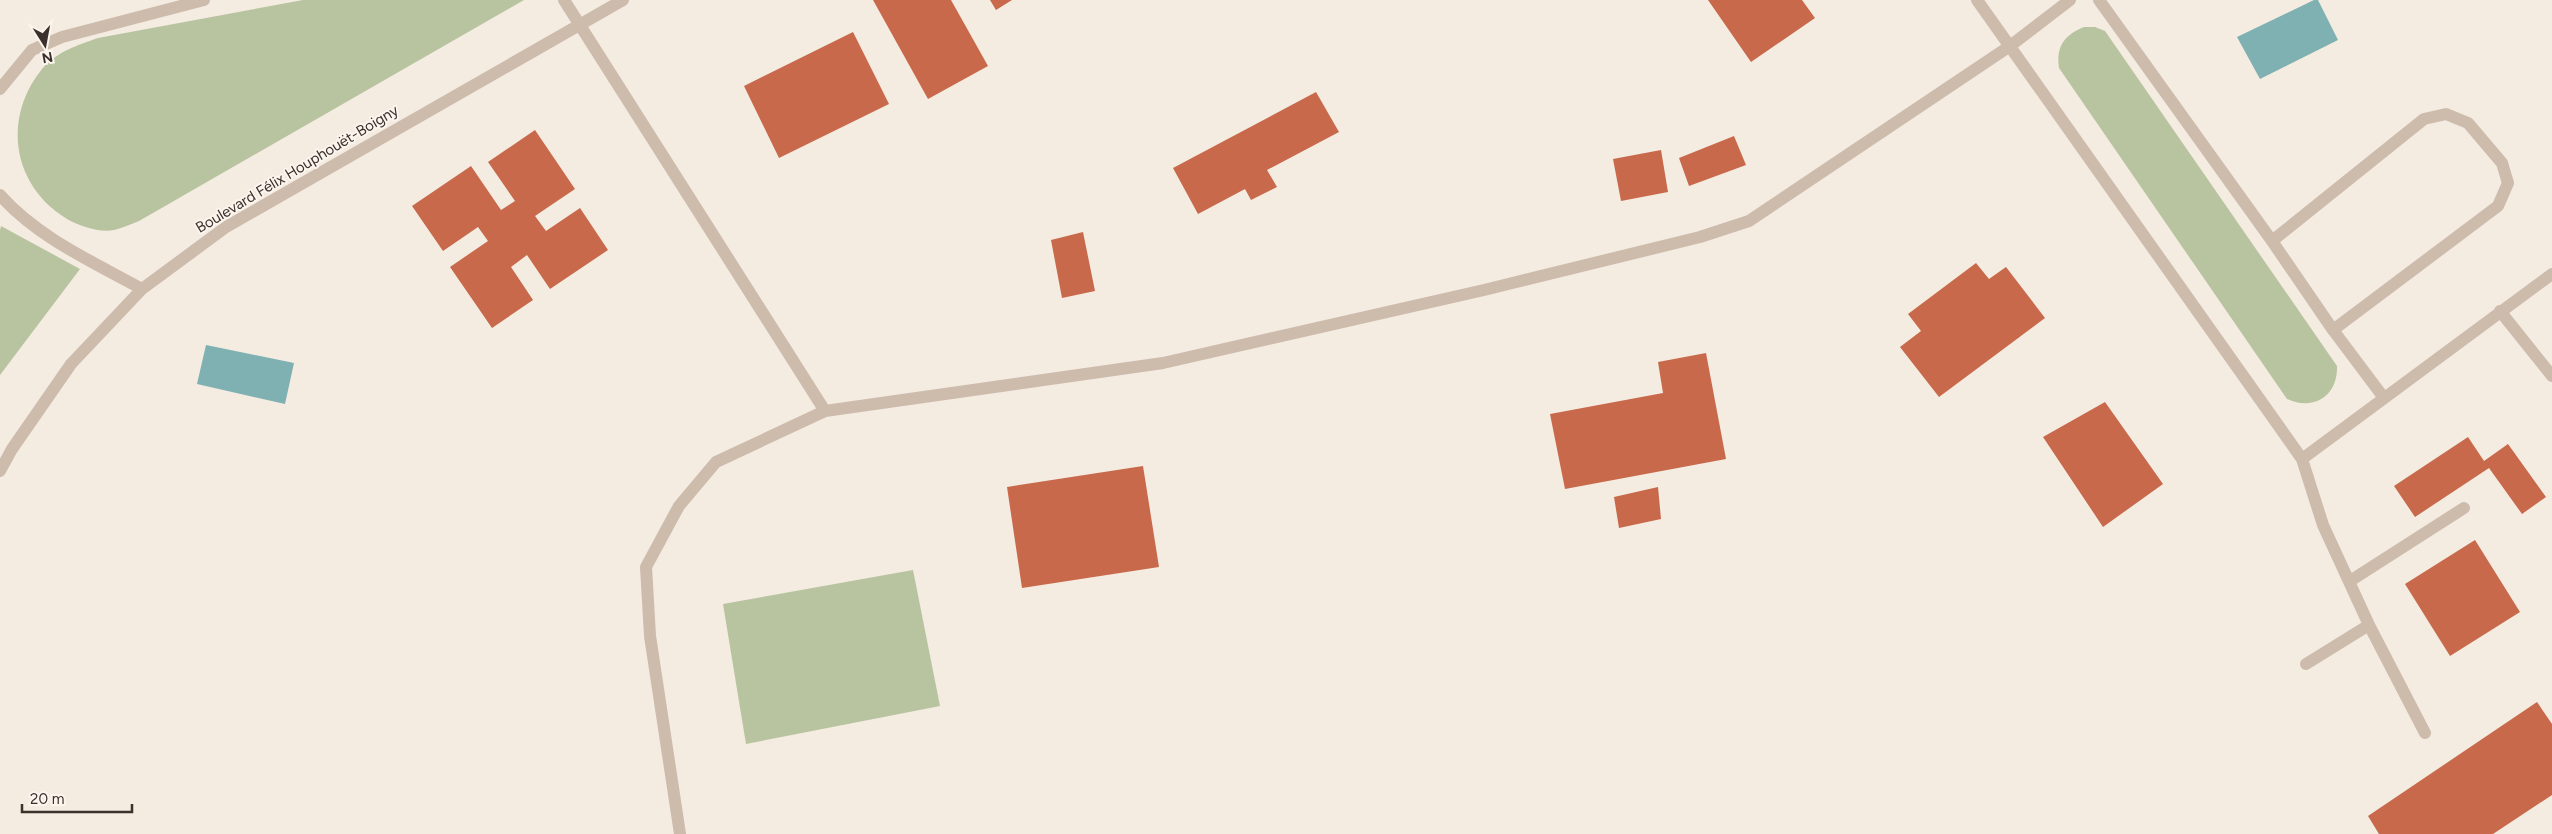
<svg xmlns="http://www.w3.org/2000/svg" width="2552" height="834" viewBox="0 0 2552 834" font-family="Figtree,sans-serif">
<rect width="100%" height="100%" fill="#f4ebe1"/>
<path fill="#b8c4a0" d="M303,0H524L139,221C131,224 122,228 114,230C100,233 79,226 67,219C12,186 2,118 42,69C56,52 78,45 98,38Z
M2084,27H2095L2105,31L2337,366C2338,396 2314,411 2287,399L2059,68C2056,47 2064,35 2084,27Z
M1,226L80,269L0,375V230Z
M913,570L940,706L746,744L723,604Z"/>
<path fill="#7fb0b2" d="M2314,0H2318L2338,40L2260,79L2237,37Z
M206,345L294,363L285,404L197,384Z"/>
<path fill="#c8694b" d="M873,0H951L988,66L928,99Z
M990,0H1012L996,10Z
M1708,0H1802L1815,18L1751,62Z
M853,32L889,104L779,158L744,86Z
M1316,92L1339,132L1267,170L1277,187L1251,200L1245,189L1198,214L1173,168Z
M535,130L575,189L535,216L546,231L580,208L608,250L550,289L527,255L511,267L533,300L492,328L450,267L488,241L478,227L443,251L412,206L471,166L501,210L515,201L488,162Z
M1734,136L1746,165L1689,186L1679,158Z
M1661,150L1668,192L1621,201L1613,159Z
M1083,232L1095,291L1062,298L1051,240Z
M1976,263L1989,279L2006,267L2045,318L1939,397L1900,347L1921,331L1908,314Z
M1706,353L1726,459L1565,489L1550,414L1663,393L1658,362Z
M2105,402L2163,484L2103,527L2043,437Z
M2468,437L2484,461L2508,444L2546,497L2522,514L2489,468L2415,517L2394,486Z
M1143,466L1159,567L1022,588L1007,487Z
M1658,487L1661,519L1619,528L1614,497Z
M2475,540L2520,612L2450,656L2405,584Z
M2537,702L2552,724V795L2493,834H2379L2368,816Z"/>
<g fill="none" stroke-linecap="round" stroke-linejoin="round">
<path stroke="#cdbbac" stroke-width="12" d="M564,0L825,411
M1977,0L2302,459L2323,525L2369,625L2425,733
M2099,0L2272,241L2333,330L2384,398
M0,89L32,50L62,37L204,0
M0,195C37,237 93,262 142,289
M2272,241L2424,119L2446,114L2468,123L2502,163L2508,183L2498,206L2333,330
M2500,311L2552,376
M2302,459L2552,274
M0,471L12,449L71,364L142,289L226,227L623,0
M2350,581L2464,508
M2306,664L2369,625
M680,834L650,636L646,567L679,506L716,462L825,411L1163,363L1484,290L1700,237L1749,221L2010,46L2070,0"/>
</g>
<g text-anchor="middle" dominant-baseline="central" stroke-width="4" stroke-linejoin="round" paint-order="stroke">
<g font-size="15" fill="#3b302b" stroke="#fbf5ee">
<text transform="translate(297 169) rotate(-31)">Boulevard Félix Houphouët-Boigny</text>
</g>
</g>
<g transform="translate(45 45) rotate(169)" stroke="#fbf5ee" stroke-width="4" paint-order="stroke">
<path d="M0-4L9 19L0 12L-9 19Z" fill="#3b302b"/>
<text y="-8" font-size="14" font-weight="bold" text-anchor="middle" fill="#3b302b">N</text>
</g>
<path d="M22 804v8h110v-8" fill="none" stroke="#3b302b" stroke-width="2.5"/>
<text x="30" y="804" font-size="15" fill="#3b302b" stroke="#fbf5ee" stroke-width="4" paint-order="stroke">20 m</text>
</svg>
